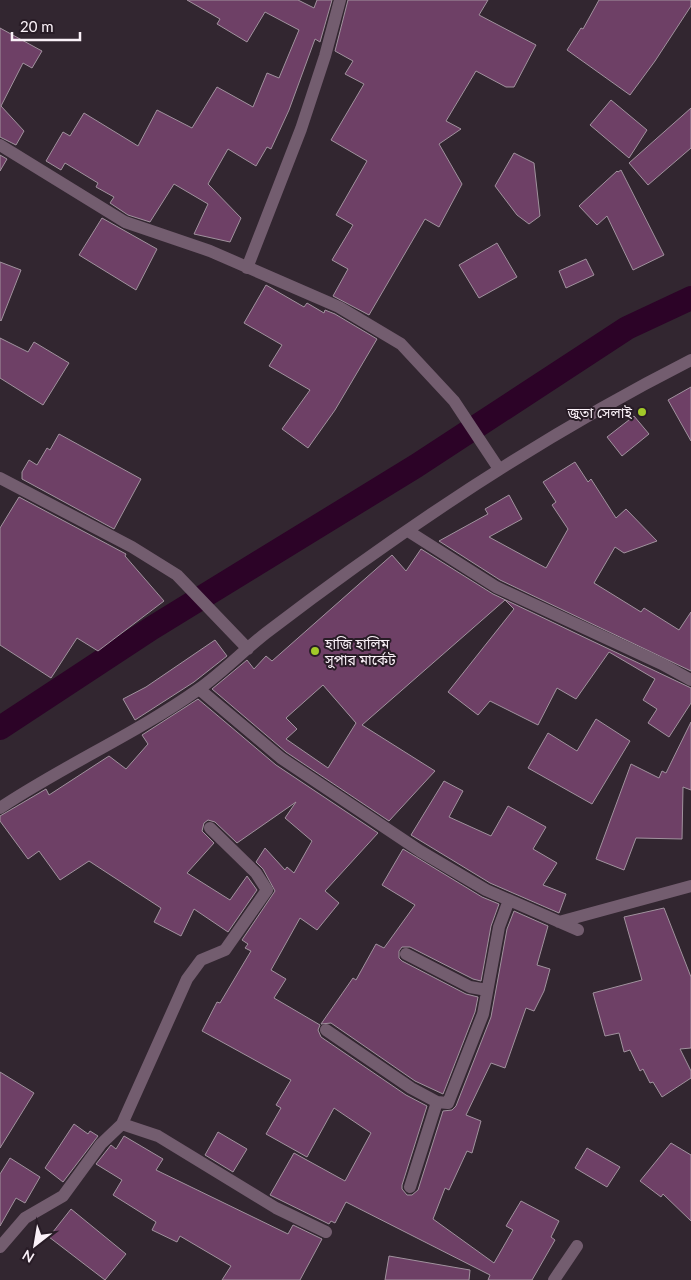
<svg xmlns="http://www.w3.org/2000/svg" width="691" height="1280" viewBox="0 0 691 1280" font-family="Lato,'Noto Sans Bengali',sans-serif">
<rect width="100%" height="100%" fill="#322630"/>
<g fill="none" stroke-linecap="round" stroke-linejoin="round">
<path stroke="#2c0327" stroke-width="24" d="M0,728L152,628L416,466L627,328L691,298"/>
</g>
<path fill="#6e4066" stroke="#a1929e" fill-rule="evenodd" d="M187,0H298L314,8L317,0H332L320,42L315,39L289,110L271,149L267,147L256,166L228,149L208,184L241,218L230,242L194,234L208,204L174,184L150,222L128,215L110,203L114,197L96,187L98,183L65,163L61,170L46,161L63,132L70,136L84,113L138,146L157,110L192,128L217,87L253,107L267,73L279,78L299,30L265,12L247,42L217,24L220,19Z
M348,0H488L479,15L536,45L514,87H506L476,71L446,121L461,129L439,144L462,184L439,227L425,219L369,315L333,296L348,269L332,260L353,225L336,215L367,161L331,140L364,84L345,74L353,61L335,51Z
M599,0H691V6L655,61L630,95L567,50L581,28L583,29Z
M0,28L42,51L32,68L23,63L1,106L24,131L16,145L0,137Z
M611,100L647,130L629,158L590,125Z
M691,108V148L648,185L629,163Z
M514,153L534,163L540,216L529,224L517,215L495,186Z
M0,155L7,159L0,171Z
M621,170L664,255L633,270L607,216L597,225L579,206L617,171L618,172Z
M102,218L157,249L136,290L79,255Z
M497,243L517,277L479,298L459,265Z
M586,259L594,275L566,288L559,271Z
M0,262L21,270L1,321L0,320Z
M266,285L304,307L307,303L324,313L325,310L335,314L377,339L335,410L308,448L282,429L310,390L269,366L282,345L244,323Z
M0,338L28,352L34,342L69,363L43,405L0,378Z
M691,387V441L668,400Z
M634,416L649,434L622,456L607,437Z
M59,434L141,479L114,529L22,479V472L29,460L37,465L47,448L50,450Z
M575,462L588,482L591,479L616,518L626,509L657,541L624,553L615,547L594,583L641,612L644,608L679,630L691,612V671L500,580L439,541L488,514L485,509L509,495L522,519L489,537L546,568L568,529L552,505L556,502L543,482Z
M19,497L126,554L125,556L164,601L98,651L77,638L51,678L0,645V528Z
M421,549L493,594L691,688V703L669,737L648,723L657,709L643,700L655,679L609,652L576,699L557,688L538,725L490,701L478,715L448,692L514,609L505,600L362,725L435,771L389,821L286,752L212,689L247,660L254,669L266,656L272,661L392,555L406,571ZM323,685L356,723L328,768L286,739L297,729L286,718Z
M215,640L227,656L194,682L135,720L123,699L146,687Z
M198,699L276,765L378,833L325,891L339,903L317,930L300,918L271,970L286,979L274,998L320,1025L318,1030L321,1037L406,1095L427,1106L402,1185V1189L407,1195H412L418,1190L443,1111L452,1110L456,1106L491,1017L507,929L514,911L548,926L537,965L550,969L544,991L534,1011L526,1008L505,1068L491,1063L466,1115L481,1121L472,1153L467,1151L449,1190L445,1188L433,1219L494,1263L513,1230L506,1226L521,1201L559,1221L551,1237L555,1240L532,1280H488L490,1275L346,1202L335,1223L331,1221L329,1224L270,1195L294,1153L345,1181L371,1133L334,1108L307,1157L266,1134L281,1108L276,1105L291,1080L202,1031L217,1002L220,1003L251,951L245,948L248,944L242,940L275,891L263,869L256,862L265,848L285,870L287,867L294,873L312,841L285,818L296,802L237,843L215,822L208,820L204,823L202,831L214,843L187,873L230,900L247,876L257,890L228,932L194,909L181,936L154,922L161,908L89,861L60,880L39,851L28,859L0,821V816L46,789L49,795L109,756L126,769L148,744L142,735Z
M596,719L630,741L592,804L528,768L548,733L577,751Z
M691,722V790L683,787L682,839L636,838L624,870L596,859L631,764L659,778L662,771L666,773Z
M444,781L463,791L449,817L491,836L508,806L546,827L533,849L557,863L543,885L566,894L559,913L490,883L411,835Z
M403,849L482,897L499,904L491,926L481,981L473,979L410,947H402L399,951V958L402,961L466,994L478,997L475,1012L443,1094L415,1081L331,1023L321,1024L353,978L356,980L376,944L384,948L415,905L382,885Z
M664,908L691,977V1048L680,1049L691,1071V1078L662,1097L653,1082L650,1083L643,1069L640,1071L630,1050L624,1052L619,1033L605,1036L593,993L642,980L624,917Z
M0,1072L34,1093L0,1148Z
M74,1124L88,1134L90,1131L98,1136L63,1182L45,1168Z
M218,1132L247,1149L233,1172L205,1155Z
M124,1136L163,1159L156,1170L288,1234L293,1225L322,1239L300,1280H222L231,1266L180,1236L177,1242L152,1230L156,1222L113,1195L122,1180L96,1164L111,1145L116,1149Z
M671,1143L691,1155V1221L663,1194L661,1197L640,1181Z
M587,1148L620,1167L607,1187L575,1168Z
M10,1158L40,1177L25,1203L16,1198L0,1226V1174Z
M71,1209L126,1254L105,1280L49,1237Z
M389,1256L470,1270L469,1280H385Z"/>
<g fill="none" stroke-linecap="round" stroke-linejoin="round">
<path stroke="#735d6f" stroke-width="12" d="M0,145L125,222L210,251L339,307L401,344L454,401L499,469
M247,268L301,129L325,56L340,0
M0,478L132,547L177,575L248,649
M408,531L496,587L662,664L691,680
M199,689L281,758L420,851L486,890L578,930
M0,808C64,765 136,734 199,689C223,672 243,651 266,633C398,532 543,435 691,360
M559,922L691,886
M406,954L470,987L487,990
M326,1030L411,1088L437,1102
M122,1124L187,979L201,960L225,950L267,890L256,873L210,828
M410,1187L437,1102L448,1103L483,1014L499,927L509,900
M0,1247L25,1218L63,1196L101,1144L122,1124L158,1136L276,1208L326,1232
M554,1280L577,1246"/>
</g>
<g fill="#a2c929" stroke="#281c26" stroke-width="2">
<circle cx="642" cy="412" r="5"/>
<circle cx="315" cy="651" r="5"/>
</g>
<g text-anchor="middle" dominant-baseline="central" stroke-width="4" stroke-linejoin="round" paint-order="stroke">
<g font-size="14" fill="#faf1f8" stroke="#281c26" text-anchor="end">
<text x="632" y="412">জুতা সেলাই</text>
<text x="325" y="643" text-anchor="start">হাজি হালিম<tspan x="325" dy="16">সুপার মার্কেট</tspan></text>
</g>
</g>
<g transform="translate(35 1245) rotate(211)" stroke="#281c26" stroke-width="4" paint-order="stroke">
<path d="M0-4L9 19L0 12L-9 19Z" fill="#faf1f8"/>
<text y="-8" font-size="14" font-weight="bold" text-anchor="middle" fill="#faf1f8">N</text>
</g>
<path d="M12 32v8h68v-8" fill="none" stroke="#faf1f8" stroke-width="2.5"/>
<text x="20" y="32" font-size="15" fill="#faf1f8" stroke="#281c26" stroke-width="4" paint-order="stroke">20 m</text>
</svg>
